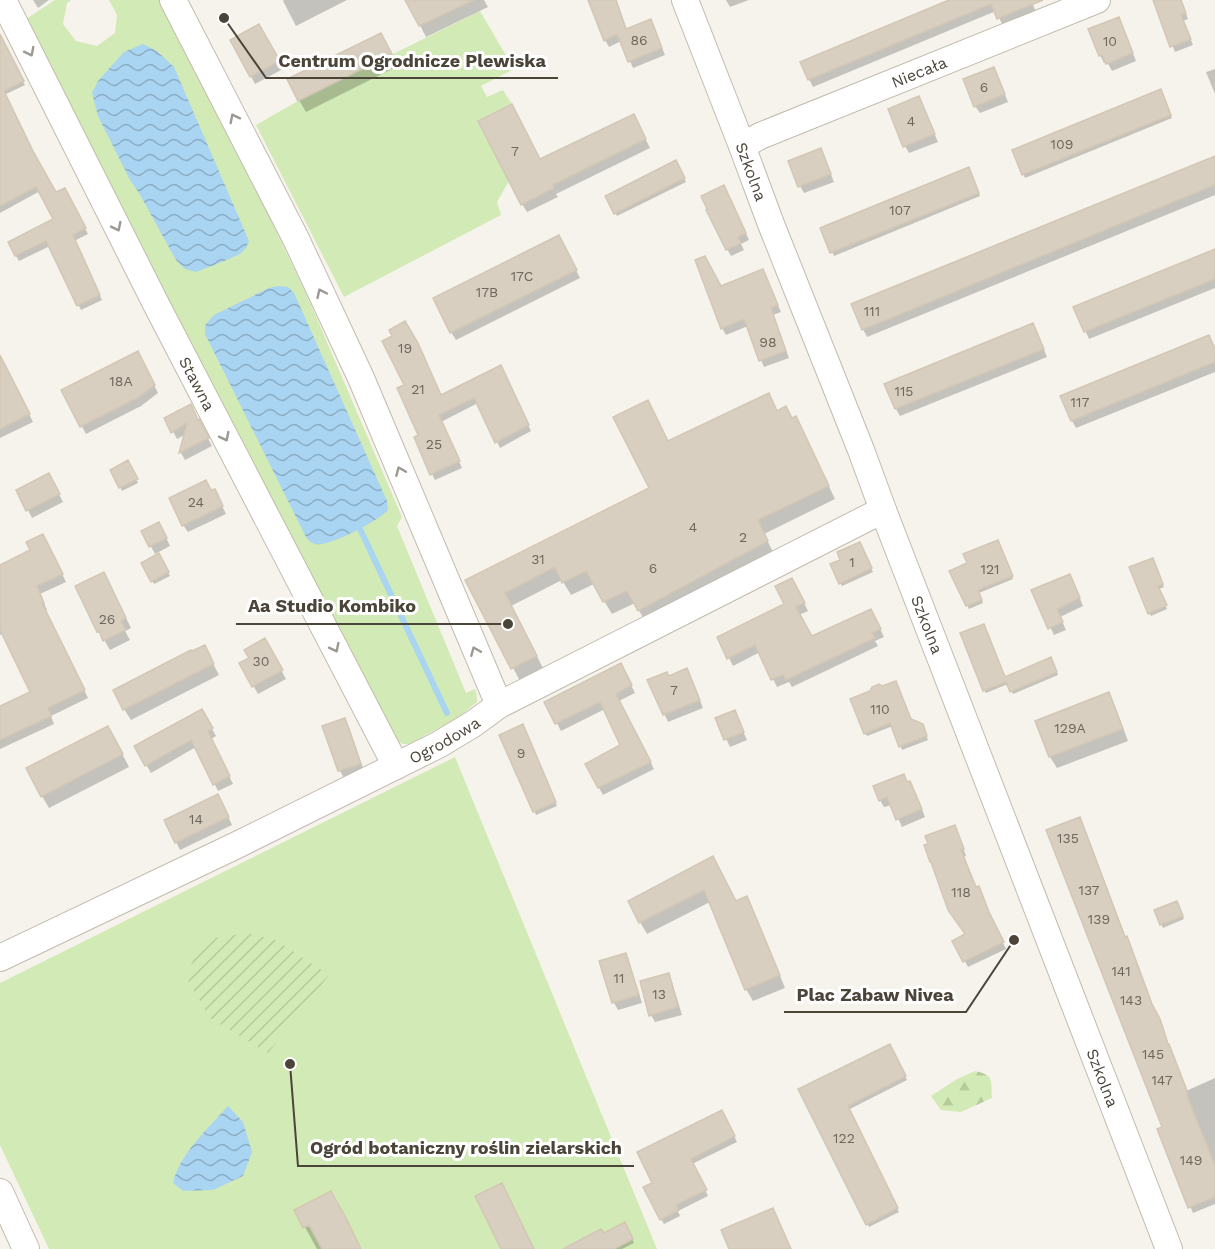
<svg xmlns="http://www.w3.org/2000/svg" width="1215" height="1249" viewBox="0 0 1215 1249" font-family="'Work Sans',sans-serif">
<defs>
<pattern id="forest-firs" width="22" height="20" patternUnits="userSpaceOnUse" patternTransform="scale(1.5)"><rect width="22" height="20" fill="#d2eab5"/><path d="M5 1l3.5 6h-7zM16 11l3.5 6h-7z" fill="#b6ca9c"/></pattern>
<pattern id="garden-furrows" width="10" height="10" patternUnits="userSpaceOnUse" patternTransform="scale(1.5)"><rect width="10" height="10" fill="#d2eab5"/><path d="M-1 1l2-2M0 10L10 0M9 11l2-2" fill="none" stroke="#b6ca9c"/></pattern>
<pattern id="water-waves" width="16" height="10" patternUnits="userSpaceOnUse" patternTransform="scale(1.5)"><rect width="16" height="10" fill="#a9d4f2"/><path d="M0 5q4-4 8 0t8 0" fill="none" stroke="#8caec5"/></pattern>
</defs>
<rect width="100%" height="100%" fill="#f6f3ec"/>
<path fill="#d2eab5" d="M55,0H71L67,3L63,24L76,41L97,46L115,33L117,15L109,0H166L308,298L402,517L397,526L466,693L475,689L477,696V702L459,717L409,744H403L397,741L23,21Z
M480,11L514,69L481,86L487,97L503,90L512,104L478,121L509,181L497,202L501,215L344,297L256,125L298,101Z
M455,757L657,1249H49L0,1145V983Z"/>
<path fill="url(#forest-firs)" d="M975,1071C994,1075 991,1080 992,1098L961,1112L941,1110L931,1096L957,1079Z"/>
<path fill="url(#garden-furrows)" d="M247,933L276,940L329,975L268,1053L210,1018L186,977L197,951L216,938Z"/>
<path fill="url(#water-waves)" d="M143,44L157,51L174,67L249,241L246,248L240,254L222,262L196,272L185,269L176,260L139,193L130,180L98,116L92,93L98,81L124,52Z
M278,286L288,287L294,293L387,501L388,510C380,520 329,547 316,544C310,543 308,540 305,535L205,334V325L214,315L269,288Z
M228,1106L243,1122L252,1152L243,1176L213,1190L183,1191L173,1183C180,1153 208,1129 228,1106Z"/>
<path fill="#0003" d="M33,0H49L38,8Z
M284,0H347L296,26L283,1Z
M407,0H484L488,7L426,37Z
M590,0H616L627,30L654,28L665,55L633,68L621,41L609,47L605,40Z
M726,0H749L730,7Z
M953,0H1031L1036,12L1003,26L996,11L813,87L809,79Z
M1154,0H1181L1188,19L1183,21L1193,45L1175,52Z
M259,26L283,69L255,84L232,40Z
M1122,26L1136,61L1112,71L1107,62L1104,63L1100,55Z
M0,40L3,44L25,85L2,96L0,92Z
M388,46L398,66L306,112L299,100Z
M1215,69V94L1206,72Z
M997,76L1008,102L980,113L975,106Z
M1162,94L1172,118L1025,178L1014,151Z
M919,98L938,142L909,153L905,146Z
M0,118L36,158L56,194L65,190L88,234L74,241L102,300L81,310L50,246L19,261L16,256L10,243L55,220L40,191L0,213Z
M638,124L650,148L556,194L558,197L527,212L522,204L540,161Z
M821,150L834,182L804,193L800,186Z
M1215,157V195L867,337L863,329Z
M676,162L686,182L617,216L607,196Z
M970,172L980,196L834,256L822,229Z
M727,194L749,240L741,244L744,250L731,256L727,249Z
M563,244L580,278L456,340L451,332Z
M1215,251V288L1089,339L1075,308Z
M766,278L781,312L773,315L789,358L764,367L761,360L748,326L726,335L722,328L720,288Z
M1037,332L1047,357L900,416L896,409L886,385Z
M1215,350V372L1076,428L1072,421L1062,397Z
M142,361L158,393L141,406L86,434L63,391Z
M504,373L531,431L500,448L478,403L441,422L462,468L435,480L432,474L420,435L441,396Z
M0,384L15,386L33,422L0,438Z
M778,412L792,420L802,431L835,499L764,534L774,554L646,623L635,603L612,614L594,584L571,595L562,580L511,606L544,670L520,681L467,581L651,489L669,443Z
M195,414L212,446L185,460L181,453L186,434L177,439L166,418Z
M128,462L138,483L122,491L112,470Z
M49,475L63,502L32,518L18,491Z
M211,492L218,498L226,514L188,532L183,525Z
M163,531L170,546L155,554L143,532Z
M47,543L66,582L40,594L47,610L45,611L88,698L51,716L54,724L0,749V708L32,693L3,633L0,635V565Z
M999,545L1013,579L979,593L983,603L969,609L951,571L969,564Z
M861,547L873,572L842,586L840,583Z
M159,555L170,576L154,584L143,563Z
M1154,563L1164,587L1159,589L1167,609L1151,616L1149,613Z
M1074,583L1083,606L1060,617L1066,630L1054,635L1033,591Z
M109,584L131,628L125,631L130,640L110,650L99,631L77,587Z
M796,587L808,611L799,615L811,638L875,618L884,637L875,641L878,646L792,687L789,682L777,687L760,652L733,666L719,638L786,604Z
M265,640L286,679L258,694L241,664L251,659Z
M210,658L219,675L131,720L124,709Z
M1052,662L1058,675L1013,694L1008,684L986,693L984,690L1005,679Z
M625,673L635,693L619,701L654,769L603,795L587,765L622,746L605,709L561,731L546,703Z
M668,678H691L703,708L668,722L649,680Z
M871,692L924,730L928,740L902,750L893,726L867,736L865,733Z
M1108,694L1115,706L1128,741L1057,768L1050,757Z
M202,711L216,736L211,739L233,784L218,791L196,747L151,773L136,747Z
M717,719L738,720L747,740L730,747Z
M345,720L349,727L364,771L344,778L340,771L324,727Z
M524,729L557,806L536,815L501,736Z
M115,740L129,767L49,808L42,796Z
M903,776L914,790L925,817L902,827L892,805L884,807L880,800Z
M222,803L232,825L180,850L176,842Z
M1083,824L1126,938L1130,944L1155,1012L1163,1026L1169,1047L1186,1091L1215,1078V1204L1193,1213L1158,1130L1164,1128Z
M958,833L966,856L963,857L976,889L1006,949L968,967L954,941L967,935Z
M713,858L736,902L747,898L753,910L785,988L753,1001L746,989L710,902L647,934L640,922L630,901Z
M1178,906L1184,919L1163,928L1161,924Z
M625,955L629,962L642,1003L618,1010L614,1003L601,962Z
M668,975L672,982L682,1015L655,1022L651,1015Z
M890,1046L907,1080L848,1110L899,1212L869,1227L800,1090Z
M725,1117L737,1142L692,1164L708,1196L678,1211L680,1216L664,1224L661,1219L654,1183Z
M296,1211L361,1249H317Z
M624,1224L634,1243L622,1249H582L603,1235Z"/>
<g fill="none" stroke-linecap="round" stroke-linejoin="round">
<path stroke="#a9d4f2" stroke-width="6" d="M360,529L447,713"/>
</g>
<path fill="#d8cfc1" stroke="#d3c7b4" stroke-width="1.5" d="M405,0H474L419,26Z
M588,0H616L626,29L651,19L662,48L628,62L617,34L604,41Z
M949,0H1043L997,19L991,4L808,80L800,62Z
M1153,0H1181L1186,13L1181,15L1191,39L1170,47Z
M1119,17L1133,53L1106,64L1102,55L1099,56L1088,29Z
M259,24L280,61L250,77L230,40Z
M381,33L392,54L298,101L287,79Z
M0,34L24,81L4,91L33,151L56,192L65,188L86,228L73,235L100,295L77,306L46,241L15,256L8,242L53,219L36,187L0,206Z
M994,67L1005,94L974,107L963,79Z
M1161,89L1171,115L1022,175L1012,150Z
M919,96L935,134L903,147L888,109Z
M512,104L540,159L634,114L646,139L553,185L554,188L521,205L478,121Z
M821,148L831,174L798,187L788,161Z
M1215,156V185L862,330L851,304Z
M676,160L685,178L614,214L605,196Z
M969,167L979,193L830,253L820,228Z
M724,185L746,233L738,237L741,243L726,250L706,210L707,209L701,196Z
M559,235L577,270L450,333L433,298Z
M1215,249V279L1084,332L1073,307Z
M705,256L721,286L763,269L778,305L771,308L786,351L759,361L744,319L721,329L695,260Z
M405,321L418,343L441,395L501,365L529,425L495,443L474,398L439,415L460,461L430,475L414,437L418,435L397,388L404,385L382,341L392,336L389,330Z
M1033,323L1044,349L895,409L884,384Z
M1209,335L1215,349V362L1071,421L1060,396Z
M138,351L155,385L137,398L80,427L61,390Z
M0,355L30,414L0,429Z
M769,393L777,411L786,406L792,418L796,416L829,486L758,520L768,541L638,611L627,591L603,602L586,571L562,583L555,567L505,593L537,656L511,669L465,580L649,488L613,417L648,400L668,441Z
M191,404L198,420L199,419L209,438L179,453L187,423L171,433L164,418Z
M128,460L138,479L119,488L110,470Z
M49,473L60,494L26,511L16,490Z
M206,480L211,490L215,489L223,506L182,526L169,498Z
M159,522L167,538L149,547L141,531Z
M43,534L63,574L37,586L44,603H42L85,690L48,708L51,716L0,740V706L30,692L0,630V565L30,550L26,542Z
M998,540L1013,576L978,590L982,600L966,606L949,571L967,563L963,554Z
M860,542L872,568L839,584L830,564L840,560L837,552Z
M159,553L169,572L151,582L141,563Z
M1153,558L1163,584L1158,586L1167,605L1148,614L1129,567Z
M104,572L126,618L121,621L126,630L103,641L99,631L97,632L75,586Z
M1070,574L1080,598L1057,609L1063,622L1048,629L1031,590Z
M792,578L805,603L796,607L812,636L871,609L881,629L872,633L875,638L786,680L783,675L771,680L755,645L727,659L717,637L784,604L775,586Z
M984,624L1005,677L1051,657L1057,672L1010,692L1006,682L983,691L960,633Z
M265,638L283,670L252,687L239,663L249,658L244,650Z
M205,645L214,664L123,710L113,690L191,650L192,651Z
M621,663L632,685L616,694L651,762L598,788L585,764L620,745L600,702L555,724L544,702Z
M687,668L700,700L663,715L647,680L667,672L669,676Z
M896,681L911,719L923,724L927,736L899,747L890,723L864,734L850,699L870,691L872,687L879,684L882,686Z
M1109,692L1123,729L1049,757L1035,721Z
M202,709L213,728L208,731L230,776L213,785L191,740L145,766L134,746Z
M735,710L744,732L724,740L715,718Z
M345,718L361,764L338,771L322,726Z
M523,724L556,802L533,812L499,735Z
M108,726L123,754L41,797L26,768Z
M904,774L907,782L910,781L922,809L896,820L887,797L879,801L873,786Z
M218,794L229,817L175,843L164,820Z
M1080,817L1125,937L1127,936L1152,1004L1160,1019L1168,1044H1169L1186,1088L1188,1098L1215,1165V1197L1188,1208L1157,1129L1162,1127L1046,830Z
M955,825L964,849L961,850L976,887L979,886L989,912L1004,942L963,962L952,941L965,934L948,910L931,862H930L924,845L928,844L925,836Z
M713,856L736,901L747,896L780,975L745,990L704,890L639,923L628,901Z
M1177,901L1183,916L1160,925L1154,910Z
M626,953L639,995L612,1003L599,961Z
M669,973L678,1007L649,1016L640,981Z
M890,1044L906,1076L848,1106L898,1208L866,1225L798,1089Z
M722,1110L735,1136L691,1159L707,1190L676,1205L679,1210L660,1220L643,1187L652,1183L637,1152Z
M502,1183L534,1249H501L475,1196Z
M331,1191L347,1220L361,1249H322L309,1225L303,1228L294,1210Z
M773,1208L791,1249H729L721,1230Z
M625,1222L633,1239L614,1249H563L601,1229L604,1233Z"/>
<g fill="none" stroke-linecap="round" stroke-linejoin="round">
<defs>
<g id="minor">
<path id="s1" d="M3,0L157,306L396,766"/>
<path d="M173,0L296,239L361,378L499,705"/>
<path id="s2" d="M685,0L742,146L771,224L861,450L883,510L1169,1249"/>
<path id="s3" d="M742,146L760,136L1097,0"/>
<path id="s4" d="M0,958L239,844L438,745L473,724L499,705L883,510"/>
<path d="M0,1192L26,1249"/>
</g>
</defs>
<use href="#minor" stroke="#c2bbae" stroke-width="28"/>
<use href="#minor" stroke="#fff" stroke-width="26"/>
</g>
<defs><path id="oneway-chevron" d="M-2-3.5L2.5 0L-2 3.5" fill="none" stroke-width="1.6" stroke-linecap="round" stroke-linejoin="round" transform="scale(1.5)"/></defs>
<g stroke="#9c9892">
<use href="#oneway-chevron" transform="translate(30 52) rotate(63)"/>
<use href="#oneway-chevron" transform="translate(234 118) rotate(-117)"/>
<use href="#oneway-chevron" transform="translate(117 227) rotate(63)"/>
<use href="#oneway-chevron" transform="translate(321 293) rotate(-115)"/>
<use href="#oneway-chevron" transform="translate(225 437) rotate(63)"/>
<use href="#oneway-chevron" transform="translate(400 471) rotate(-113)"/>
<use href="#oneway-chevron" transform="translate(335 648) rotate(63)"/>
<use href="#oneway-chevron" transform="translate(475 651) rotate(-113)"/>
</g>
<g text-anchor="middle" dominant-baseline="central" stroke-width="6" stroke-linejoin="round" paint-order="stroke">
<g font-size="14" fill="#6e675b">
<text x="639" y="40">86</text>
<text x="1110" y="41">10</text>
<text x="984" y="87">6</text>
<text x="911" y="121">4</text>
<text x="1062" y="144">109</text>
<text x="515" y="151">7</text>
<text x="900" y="210">107</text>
<text x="522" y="276">17C</text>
<text x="487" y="292">17B</text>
<text x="872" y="311">111</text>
<text x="768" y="342">98</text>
<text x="405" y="348">19</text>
<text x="121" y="381">18A</text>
<text x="418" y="389">21</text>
<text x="904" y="391">115</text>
<text x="1080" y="402">117</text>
<text x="434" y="444">25</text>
<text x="196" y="502">24</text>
<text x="693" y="527">4</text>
<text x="743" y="537">2</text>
<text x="538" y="559">31</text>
<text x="852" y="562">1</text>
<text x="653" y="568">6</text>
<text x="990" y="569">121</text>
<text x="107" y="619">26</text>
<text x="261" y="661">30</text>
<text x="674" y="690">7</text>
<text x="880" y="709">110</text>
<text x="1070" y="728">129A</text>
<text x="521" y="753">9</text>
<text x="196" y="819">14</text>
<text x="1068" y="838">135</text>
<text x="1089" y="890">137</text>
<text x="961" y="892">118</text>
<text x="1099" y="919">139</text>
<text x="1121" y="971">141</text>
<text x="619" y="978">11</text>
<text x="659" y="994">13</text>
<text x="1131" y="1000">143</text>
<text x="1153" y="1054">145</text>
<text x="1162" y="1080">147</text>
<text x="844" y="1138">122</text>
<text x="1191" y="1160">149</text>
</g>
<g font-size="16" fill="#4b4439" stroke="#fff">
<text stroke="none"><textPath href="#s3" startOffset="192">Niecała</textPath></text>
<text stroke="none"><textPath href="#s2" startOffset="184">Szkolna</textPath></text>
<text stroke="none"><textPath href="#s1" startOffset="430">Stawna</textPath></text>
<text stroke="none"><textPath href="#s2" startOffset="670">Szkolna</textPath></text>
<text stroke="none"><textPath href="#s4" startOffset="495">Ogrodowa</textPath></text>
<text stroke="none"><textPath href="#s2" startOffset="1156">Szkolna</textPath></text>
</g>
</g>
<path fill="none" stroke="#4b4439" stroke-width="2" d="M224 18L266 78H558M508 624L428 624H236M1014 940L966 1012H784M290 1064L298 1166H634"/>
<g fill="#4b4439" stroke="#fff" stroke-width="2">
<circle cx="224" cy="18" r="6"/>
<circle cx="508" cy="624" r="6"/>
<circle cx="1014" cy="940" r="6"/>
<circle cx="290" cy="1064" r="6"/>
</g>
<g font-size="18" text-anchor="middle" font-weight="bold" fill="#4b4439" stroke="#fff" stroke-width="6" stroke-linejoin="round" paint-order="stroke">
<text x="412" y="67">Centrum Ogrodnicze Plewiska</text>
<text x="332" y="612">Aa Studio Kombiko</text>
<text x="875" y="1001">Plac Zabaw Nivea</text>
<text x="466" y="1154">Ogród botaniczny roślin zielarskich</text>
</g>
</svg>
